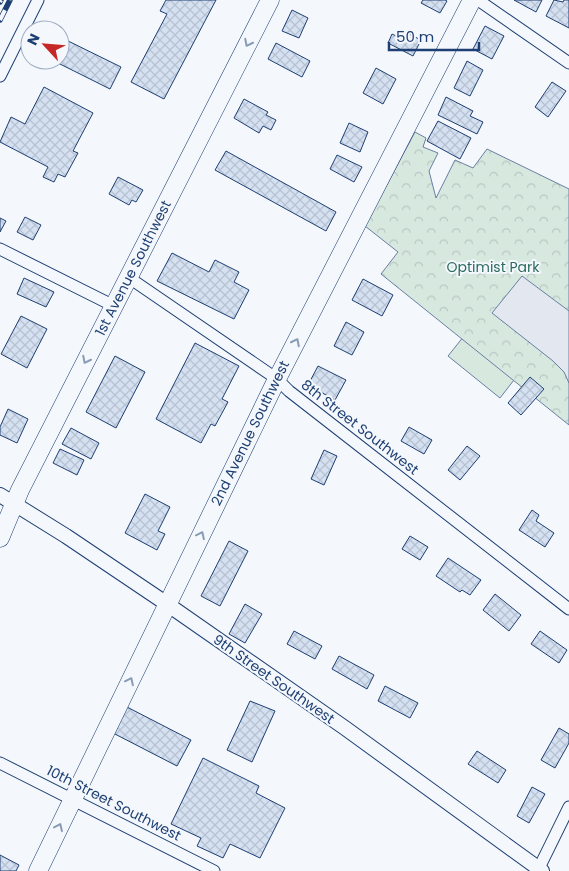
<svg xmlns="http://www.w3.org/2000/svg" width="569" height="871" viewBox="0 0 569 871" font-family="Poppins,sans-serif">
<defs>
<pattern id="forest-crowns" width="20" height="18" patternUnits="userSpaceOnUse" patternTransform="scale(1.25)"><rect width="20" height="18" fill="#d7e8df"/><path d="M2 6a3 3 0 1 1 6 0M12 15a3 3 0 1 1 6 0" fill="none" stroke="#b8c8c3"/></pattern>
<pattern id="building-cross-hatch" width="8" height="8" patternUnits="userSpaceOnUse" patternTransform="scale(1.25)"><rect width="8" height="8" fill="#d5e0f0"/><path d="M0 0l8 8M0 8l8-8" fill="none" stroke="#b6c1d1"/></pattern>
</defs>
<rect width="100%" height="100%" fill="#f4f7fb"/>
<path fill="#d7e8df" stroke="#687fa3" d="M472,326L524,367L500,398L448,356Z"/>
<path fill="url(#forest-crowns)" stroke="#687fa3" d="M415,132L426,138L423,147L438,153L429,171L436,198L455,160L473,168L487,149L569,189V425L381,274L398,252L365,226Z"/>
<path fill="#e3e8f0" stroke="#687fa3" d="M522,276L569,311V383L564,372L553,361L492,313Z"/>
<path fill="url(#building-cross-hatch)" stroke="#1d3f73" d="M166,0H216L164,99L131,82L167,14L160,11Z
M423,0H445L447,1L440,13L421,3Z
M514,0H542L536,12Z
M554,0L563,2L564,0H569V28L546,16Z
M292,10L308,18L299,38L282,31Z
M485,26L504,36L492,59L473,49Z
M401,30L421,40L413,56L388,43L392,34L398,37Z
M60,37L121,67L110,89L52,60H60Z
M276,43L310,61L302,77L268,59Z
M467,61L483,70L470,96L454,88Z
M376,68L396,79L383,104L363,93Z
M552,82L566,91L548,117L535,107Z
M44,87L93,113L73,151L78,153L65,177L58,174L54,182L43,177L48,167L0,142L11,117L25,124Z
M446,97L473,111L470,116L483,122L477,134L438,115Z
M244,99L268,112L266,115L276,120L271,130L263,126L259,133L234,118Z
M438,121L471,138L460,159L427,141Z
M349,123L368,132L360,152L340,143Z
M226,151L336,212L326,231L215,170Z
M337,155L362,167L354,182L330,169Z
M118,177L143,190L136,202L132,200L129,205L109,194Z
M25,217L41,225L33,240L17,232Z
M0,218L6,221L0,232Z
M172,253L209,272L215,260L239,272L234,282L249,290L234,319L157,281Z
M24,278L54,292L46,307L17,294Z
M363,279L393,295L382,316L352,300Z
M21,316L47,329L27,368L1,354Z
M346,322L364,332L352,355L334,346Z
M195,343L239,366L222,399L228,402L215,426L211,424L201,443L156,419Z
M115,356L145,372L116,428L86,412Z
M318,366L346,380L335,400L308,385Z
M530,377L544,389L521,415L508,403Z
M8,409L28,419L17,443L0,435V427Z
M409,427L432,440L424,454L401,441Z
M71,428L99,443L91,459L62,444Z
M467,446L480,456L460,480L448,470Z
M60,449L84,460L77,475L53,463Z
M324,450L337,456L324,485L311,479Z
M145,494L170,507L158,531L165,534L157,550L125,533Z
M532,510L539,515L536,521L554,533L545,547L519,530Z
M410,536L428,547L420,560L402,549Z
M229,541L248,551L220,606L201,596Z
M448,558L481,580L470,595L462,590L460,592L436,576Z
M495,594L521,615L509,631L483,610Z
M245,604L262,614L245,643L229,634Z
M294,631L322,646L315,659L287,644Z
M540,631L567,650L559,663L531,644Z
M339,656L374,675L367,689L332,669Z
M385,686L418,703L410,718L378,701Z
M250,701L275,711L252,762L227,750Z
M127,707L191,740L177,766L113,733Z
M559,728L569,734V743L555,768L541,760Z
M477,751L506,770L498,783L468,764Z
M203,758L259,786L256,793L285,808L260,858L230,844L223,858L197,846L201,838L171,824Z
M532,787L545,794L529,823L517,816Z
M0,855L19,865L16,871H0Z"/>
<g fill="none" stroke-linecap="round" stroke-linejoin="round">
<defs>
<path id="minor" d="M478,0L569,63
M0,76L38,0
M0,249L114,306
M128,277L277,379L289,391L569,609
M0,763L214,871
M539,868L569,807"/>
<path id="tertiary" d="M0,495L66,536L167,604L345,728L542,871"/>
<path id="primary" d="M0,538L20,490L270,0
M38,871L277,379L472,0"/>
</defs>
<use href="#minor" stroke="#1d3f73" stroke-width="13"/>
<use href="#tertiary" stroke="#1d3f73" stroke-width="16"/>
<use href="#primary" stroke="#1d3f73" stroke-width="19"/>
<use href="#minor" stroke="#f4f7fb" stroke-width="11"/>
<use href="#tertiary" stroke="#f4f7fb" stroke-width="14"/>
<use href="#primary" stroke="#f4f7fb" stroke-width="18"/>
<defs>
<path id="rail" d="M0,2L1,0
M0,20L10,0"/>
</defs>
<use href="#rail" stroke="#1d3f73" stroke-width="5.5"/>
<use href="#rail" stroke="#f4f7fb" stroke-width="4" stroke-dasharray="11" stroke-linecap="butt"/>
</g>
<defs><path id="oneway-chevron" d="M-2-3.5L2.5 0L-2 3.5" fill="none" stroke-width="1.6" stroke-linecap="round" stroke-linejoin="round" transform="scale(1.25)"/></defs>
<g stroke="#889bb7">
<use href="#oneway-chevron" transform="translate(248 43) rotate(117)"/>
<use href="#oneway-chevron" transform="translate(296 342) rotate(-63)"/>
<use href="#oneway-chevron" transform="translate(86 360) rotate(117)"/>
<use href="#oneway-chevron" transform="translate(201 535) rotate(-64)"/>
<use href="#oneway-chevron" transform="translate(130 681) rotate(-64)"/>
<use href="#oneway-chevron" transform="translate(59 827) rotate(-65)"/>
</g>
<g text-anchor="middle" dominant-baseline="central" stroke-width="4" stroke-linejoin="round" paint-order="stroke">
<g font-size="14" fill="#2c6c60" stroke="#f4f7fb">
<text x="493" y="267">Optimist Park</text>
</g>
<g font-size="14" fill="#1d3f73" stroke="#f4f7fb">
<text transform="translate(133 268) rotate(-63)">1st Avenue Southwest</text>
<text transform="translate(360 427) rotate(38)">8th Street Southwest</text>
<text transform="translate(250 433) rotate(-64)">2nd Avenue Southwest</text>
<text transform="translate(274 679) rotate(35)">9th Street Southwest</text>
<text transform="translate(114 803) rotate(27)">10th Street Southwest</text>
</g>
</g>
<g transform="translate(45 45) rotate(296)"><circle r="24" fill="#f4f7fb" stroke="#9eadc5"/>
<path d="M0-4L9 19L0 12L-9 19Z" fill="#c62828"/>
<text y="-8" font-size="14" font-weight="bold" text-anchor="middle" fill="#1d3f73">N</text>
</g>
<path d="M389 42v8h90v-8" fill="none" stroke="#1d3f73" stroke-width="2.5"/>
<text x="396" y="42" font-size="15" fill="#1d3f73" stroke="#f4f7fb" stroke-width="4" paint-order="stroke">50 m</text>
</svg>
